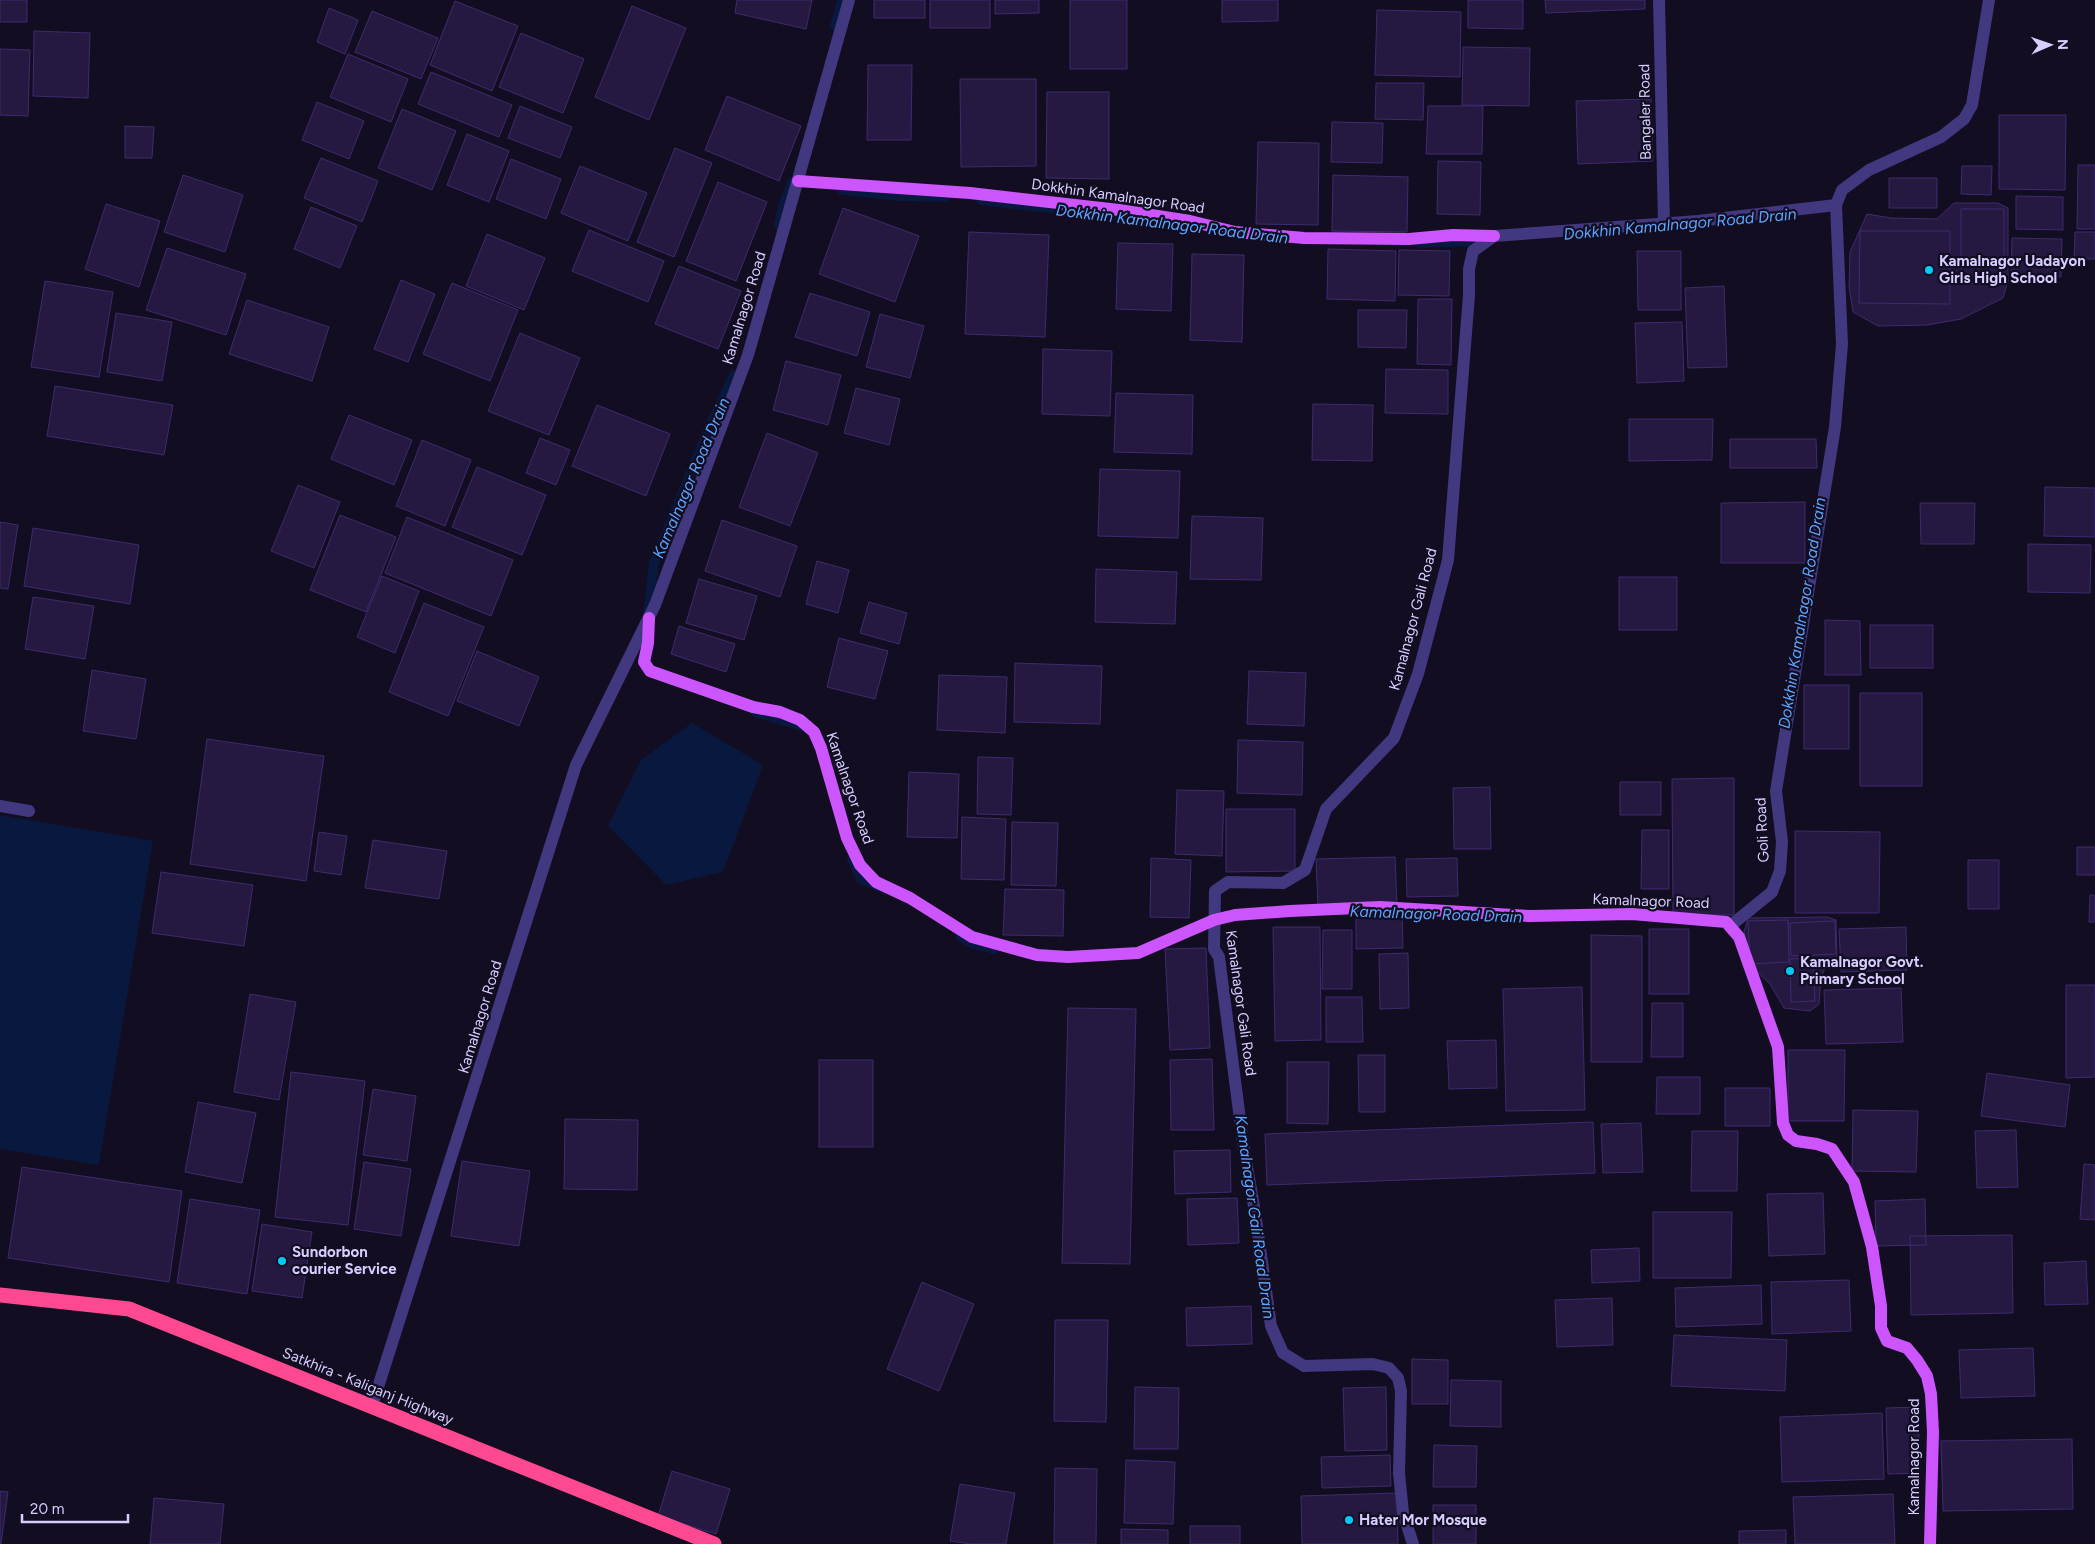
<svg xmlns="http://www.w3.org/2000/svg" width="2095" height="1544" viewBox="0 0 2095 1544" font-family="Figtree,sans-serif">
<rect width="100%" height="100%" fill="#120d21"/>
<path fill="#09183e" d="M692,723L763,765L723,872L666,885L608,826L641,760Z
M0,815L153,841L99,1165L0,1149Z"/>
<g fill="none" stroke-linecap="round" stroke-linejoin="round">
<path stroke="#09183e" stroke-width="10" d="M835,26L842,0
M842,190L900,196L945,197
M981,200L1141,219
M779,225L784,203L792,182
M1419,243L1484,241
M648,614L654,563L710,426L734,375
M755,712L801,726
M852,859L861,879L879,887
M961,937L973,944L994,949"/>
</g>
<path fill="#251942" stroke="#3e2b6e" d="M0,0H27V22H0Z
M737,0H812L806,29L735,13Z
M874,0H925V18H874Z
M930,0H990V28H930Z
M995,0H1039V13L995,14Z
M1070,0H1127V69H1070Z
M1222,0H1278V21L1222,22Z
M1468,0H1523V29L1468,28Z
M1545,0H1645V9L1546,13Z
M455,1L518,26L492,91L430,65Z
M632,6L686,28L649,120L595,97Z
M329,8L358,20L345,54L317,42Z
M1377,10L1461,12L1460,77L1375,75Z
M372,11L438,38L421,79L355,52Z
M34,31L90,33L88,98L33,96Z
M521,33L584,59L563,113L499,87Z
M1463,47L1530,48L1529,106L1462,105Z
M0,49L30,50L28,116L0,115Z
M348,54L408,79L391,122L330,97Z
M868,65H912L911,140H867Z
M431,72L512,105L499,137L418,104Z
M960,79H1036V166L961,167Z
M1376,83H1424L1423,120L1375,119Z
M1047,92H1109V179L1046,178Z
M727,96L801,126L779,181L705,150Z
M1651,99L1653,161L1578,164L1576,101Z
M317,102L364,121L349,159L302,140Z
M520,106L572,127L560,158L508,138Z
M1428,106H1483L1482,154H1426Z
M402,109L456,131L432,190L378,168Z
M1999,115H2066L2065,190L1999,189Z
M1332,122L1383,123L1382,163L1331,162Z
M125,126L154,127L152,158H125Z
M467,134L509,151L489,202L447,185Z
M1258,142L1319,143L1318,225L1256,224Z
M675,148L712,163L674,257L637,242Z
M321,158L378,181L362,222L304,198Z
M511,159L561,179L546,219L496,199Z
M1438,161L1481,162L1480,215L1437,214Z
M2078,165H2095V229H2077Z
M580,166L647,193L628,241L561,213Z
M1962,166H1992L1991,195L1961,194Z
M183,175L243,195L225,252L164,232Z
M1333,175L1408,177L1407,232L1332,231Z
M1889,178H1937V208H1889Z
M718,182L767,202L736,281L686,261Z
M2016,196L2063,197V230L2016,229Z
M1954,203H1998L2008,208V281L2003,298L1961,319L1927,325L1878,326L1853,312L1849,287L1850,252L1867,214L1891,218L1937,219Z
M106,204L160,221L139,287L85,269Z
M311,207L357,226L340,268L294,249Z
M843,208L919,236L895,302L819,274Z
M1961,209H2004V284L1961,283Z
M589,230L664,261L648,302L572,271Z
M1860,231H1950V304L1859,303Z
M969,232L1049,235L1045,337L965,334Z
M2075,232H2095V259H2074Z
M487,234L545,258L524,310L466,286Z
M2012,238L2062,239L2061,277L2011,276Z
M1118,243L1173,244L1171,311L1116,309Z
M167,248L246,274L226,335L146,310Z
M1328,249L1396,251L1395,301L1327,299Z
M1399,250L1450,251L1449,296L1398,295Z
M1637,251H1681V310H1638Z
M1192,254L1244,255L1242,342L1190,340Z
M679,266L741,291L718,349L655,324Z
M401,280L435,294L408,362L374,349Z
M45,281L113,292L99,377L31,367Z
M452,283L518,310L490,381L423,354Z
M1724,286L1727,367L1688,368L1685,288Z
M810,293L870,312L857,356L795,337Z
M1418,299H1452L1451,365L1417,364Z
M247,300L329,327L312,381L229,354Z
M1358,310H1407L1406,348L1358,347Z
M116,313L172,322L162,381L107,372Z
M880,314L924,326L910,378L866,367Z
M1682,322L1684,381L1637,383L1635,323Z
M520,333L580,358L549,435L488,411Z
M1043,349L1112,351L1110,416L1042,414Z
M786,361L841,375L828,425L773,410Z
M1386,369L1448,370V414L1385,413Z
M55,386L173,405L164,455L47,436Z
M856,388L900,399L889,445L844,433Z
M1116,393L1193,395L1192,454L1114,452Z
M1313,404L1373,405L1372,461L1312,460Z
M597,405L670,434L646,496L572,466Z
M349,415L412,440L394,485L331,459Z
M1629,419H1713L1712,460L1629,461Z
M767,433L818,453L790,526L739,507Z
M540,438L570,450L556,485L526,473Z
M1730,439H1816L1817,468H1730Z
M422,440L471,460L445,526L396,506Z
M477,467L546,495L522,555L452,527Z
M1100,469L1180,471L1178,538L1098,536Z
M298,485L340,502L314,568L271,551Z
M2045,487L2095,488V537L2044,536Z
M1805,502V563H1721V503Z
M1920,503H1975L1974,544H1921Z
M340,515L396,537L366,612L310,590Z
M1192,516L1263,518L1261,580L1190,579Z
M407,517L513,560L491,616L385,573Z
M722,520L797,546L780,597L705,571Z
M0,522L18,525L8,589L0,588Z
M33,528L139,545L130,604L24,586Z
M2028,544L2091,545L2090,593L2028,592Z
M817,561L849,570L838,613L806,604Z
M1096,569L1177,572L1175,624L1095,622Z
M382,576L419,591L395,653L357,637Z
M1619,577H1677V630H1619Z
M699,579L757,596L744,640L686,623Z
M33,597L94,606L85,659L25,649Z
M869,602L907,613L899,644L860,633Z
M424,603L484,627L448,716L389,692Z
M1825,620L1860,621L1861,675H1825Z
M1870,625H1933V668H1870Z
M679,626L735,644L726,672L671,654Z
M839,638L888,651L875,699L827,687Z
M477,651L539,677L519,726L457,701Z
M1015,663L1102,666L1100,724L1014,722Z
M92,670L146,679L136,739L83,731Z
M1249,671L1306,673L1304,726L1247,724Z
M939,675L1007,677L1005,733L937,730Z
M1804,685H1849V749H1804Z
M1860,693H1922V786H1860Z
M207,739L324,756L306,881L190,864Z
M1238,740L1303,742L1302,795L1237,793Z
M978,757L1013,758L1011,815L977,814Z
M909,772L959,774L957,838L907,837Z
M1734,778V915H1673L1672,779Z
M1620,782H1661V815H1620Z
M1490,787L1491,849H1454L1453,788Z
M1177,790L1224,791L1222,856L1175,854Z
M1226,809H1295V871L1226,872Z
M962,817L1006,819L1004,880L961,879Z
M1012,822L1058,823L1056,886L1011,885Z
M1642,830H1669V889H1641Z
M1795,831L1880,832L1879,913H1795Z
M319,832L347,836L341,875L314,871Z
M373,840L447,851L439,899L365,888Z
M2077,847H2095V875H2077Z
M1395,857L1397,904L1318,906L1316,859Z
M1151,858L1191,860L1189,918L1150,917Z
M1457,858L1458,896L1407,897L1406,859Z
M1968,860H1999V909H1968Z
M161,872L253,885L244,946L152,933Z
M1005,889L1064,890L1063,936L1003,935Z
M2090,895H2095V922H2089Z
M1402,911L1403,948L1356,949V912Z
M1827,917L1836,920L1837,958L1827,962L1821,979L1819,1004L1810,1011L1784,1008L1770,984L1749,964L1744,932L1748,918Z
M1788,920L1789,962L1750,964L1748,921Z
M1835,921L1836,954L1791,956L1790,923Z
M1273,927H1320L1321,1040L1275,1041Z
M1906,927L1907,970L1841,972L1839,929Z
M1649,929H1689V994H1649Z
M1323,930H1352V989H1322Z
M1591,935L1642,936V1062H1591Z
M1206,948L1210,1048L1170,1050L1165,949Z
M1408,953L1409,1008L1380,1009L1379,954Z
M1813,958L1815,1001L1791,1002L1790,959Z
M2066,985H2095V1077L2066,1078Z
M1582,987L1585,1110L1506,1111L1503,989Z
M1901,988L1903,1042L1826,1044L1824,990Z
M250,994L296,1002L279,1100L234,1092Z
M1326,997H1362L1363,1042H1326Z
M1652,1003H1683V1057H1651Z
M1068,1008L1136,1009L1130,1264L1062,1263Z
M1496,1040L1497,1088L1449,1089L1447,1041Z
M1788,1050H1845L1844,1121H1788Z
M1358,1055H1385V1112H1359Z
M1212,1059L1214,1130H1171L1170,1060Z
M819,1060H873V1147H819Z
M1287,1062H1329L1328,1124L1287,1123Z
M291,1072L365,1081L348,1225L275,1217Z
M1987,1073L2070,1085L2065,1127L1981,1116Z
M1657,1077H1700V1114H1656Z
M1725,1088H1770V1126H1725Z
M373,1089L416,1096L407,1161L363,1155Z
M198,1102L256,1113L242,1183L185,1172Z
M1853,1110L1918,1111L1916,1172L1852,1171Z
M565,1119L638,1120L637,1190L564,1189Z
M1593,1122L1595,1173L1267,1185L1265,1134Z
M1641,1123L1643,1172L1603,1173L1601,1124Z
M2016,1130L2018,1187L1977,1188L1975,1131Z
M1692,1131H1738L1737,1191H1691Z
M1230,1150L1231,1192L1175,1194L1174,1151Z
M462,1161L530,1171L519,1246L451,1236Z
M364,1162L411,1169L401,1236L354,1229Z
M2084,1164L2095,1165V1220L2080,1219Z
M22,1167L182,1191L169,1282L8,1258Z
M1823,1193L1825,1254L1769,1256L1767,1194Z
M1237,1198L1239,1243L1188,1245L1187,1199Z
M190,1199L260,1210L247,1294L177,1283Z
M1925,1199L1926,1245L1876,1246L1875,1201Z
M1653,1212H1732L1731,1278H1653Z
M262,1224L312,1232L302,1298L252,1291Z
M2012,1235L2013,1313L1911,1315L1910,1236Z
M1639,1248L1640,1281L1592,1283L1591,1250Z
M2086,1261L2088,1304L2045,1305L2044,1263Z
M1849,1280L1851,1331L1772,1334L1771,1282Z
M922,1282L974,1304L939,1391L887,1369Z
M1761,1285L1762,1324L1676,1327L1675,1288Z
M1612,1298L1613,1345L1557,1347L1555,1300Z
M1251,1306L1252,1344L1187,1346L1186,1308Z
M1055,1320H1108L1106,1422L1054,1421Z
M1674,1335L1787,1340L1785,1391L1671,1386Z
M2033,1348L2035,1396L1961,1398L1959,1350Z
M1412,1359L1448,1360V1404H1412Z
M1451,1380L1501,1381V1427L1450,1426Z
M1135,1387L1179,1388L1178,1449H1134Z
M1386,1387L1387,1450L1345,1451L1343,1388Z
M1918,1407L1920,1473L1888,1474L1886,1408Z
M1882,1413L1884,1479L1782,1482L1780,1417Z
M2072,1439L2073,1509L1943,1511L1941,1441Z
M1434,1445L1477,1446L1476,1487H1433Z
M1390,1455L1391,1486L1322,1488L1321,1457Z
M1126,1460L1175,1462L1173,1524L1124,1523Z
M1055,1468L1097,1469L1096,1544H1054Z
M672,1471L730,1489L716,1534L658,1516Z
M960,1484L1015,1493L1006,1544H971L950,1541Z
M0,1491L8,1492L1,1544H0Z
M1397,1493L1398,1544H1302L1301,1496Z
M1893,1494L1895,1544H1795L1793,1497Z
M154,1498L224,1504L220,1544H150Z
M1433,1505H1476V1544H1433Z
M1190,1526H1240V1544H1190Z
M1121,1529L1168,1530V1544H1121Z
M1786,1530V1544H1739V1531Z"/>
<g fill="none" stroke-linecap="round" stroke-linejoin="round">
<path stroke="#413880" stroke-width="12" d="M1659,0L1664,223
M0,806L29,811
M1730,926L1772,892L1780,871L1782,842L1776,791L1835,427L1842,344L1836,205L1842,190L1869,170L1941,137L1964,119L1972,105L1989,0
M372,1406L576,765L655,605L748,355L849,0
M1413,1544L1403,1513L1399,1473L1401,1391L1398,1378L1389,1368L1373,1364L1304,1366L1283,1353L1271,1326L1255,1212L1244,1150L1219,957L1214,949L1215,891L1228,882L1283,883L1305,870L1326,809L1394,738L1418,674L1448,560L1469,295V269L1473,251L1494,236L1698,221L1836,205"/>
<path stroke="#cd55fe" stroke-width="12" d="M798,181L970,193L1119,210L1190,221L1235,232L1304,238L1409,239L1453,235L1494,236
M649,618L648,643L644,662L650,671L753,707L780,712L800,720L814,732L821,748L847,838L860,865L876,882L910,898L972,937L1037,955L1068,957L1138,953L1214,920L1235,915L1290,911L1380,907L1530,916L1632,914L1726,922L1739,937L1778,1047L1783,1123L1788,1135L1796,1141L1817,1144L1832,1149L1854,1182L1872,1247L1881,1306V1328L1887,1341L1907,1348L1917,1360L1927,1376L1931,1394L1933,1432L1930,1544"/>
<path stroke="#fe4991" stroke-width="15" d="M0,1295L129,1309L714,1544"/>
</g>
<g fill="#01caf7" stroke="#120d21" stroke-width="2">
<circle cx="1929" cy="270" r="5"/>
<circle cx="1790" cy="971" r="5"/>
<circle cx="282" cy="1261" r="5"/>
<circle cx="1349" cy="1520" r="5"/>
</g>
<g text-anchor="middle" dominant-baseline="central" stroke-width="4.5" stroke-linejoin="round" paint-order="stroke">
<g font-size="15" fill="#d7cdff" stroke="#120d21">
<text transform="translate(1645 112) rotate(-91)">Bangaler Road</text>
<text transform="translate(1118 196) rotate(8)">Dokkhin Kamalnagor Road</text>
<text transform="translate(744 308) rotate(-73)">Kamalnagor Road</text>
<text transform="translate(1413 619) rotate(-75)">Kamalnagor Gali Road</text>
<text transform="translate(850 788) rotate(71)">Kamalnagor Road</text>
<text transform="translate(1762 830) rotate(-93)">Goli Road</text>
<text transform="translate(1651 901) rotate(2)">Kamalnagor Road</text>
<text transform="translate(1241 1003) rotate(82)">Kamalnagor Gali Road</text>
<text transform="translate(480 1017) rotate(-73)">Kamalnagor Road</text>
<text transform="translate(368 1386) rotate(22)">Satkhira - Kaliganj Highway</text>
<text transform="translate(1914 1457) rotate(-90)">Kamalnagor Road</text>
</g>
<g font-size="15" font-weight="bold" fill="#d7cdff" stroke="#120d21" text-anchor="start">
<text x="1939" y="261">Kamalnagor Uadayon<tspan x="1939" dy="17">Girls High School</tspan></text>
<text x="1800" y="962">Kamalnagor Govt.<tspan x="1800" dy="17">Primary School</tspan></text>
<text x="292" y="1252">Sundorbon<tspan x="292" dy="17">courier Service</tspan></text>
<text x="1359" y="1520">Hater Mor Mosque</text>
</g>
<g font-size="16" font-style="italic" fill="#5ca5fe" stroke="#120d21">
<text transform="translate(1172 224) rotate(7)">Dokkhin Kamalnagor Road Drain</text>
<text transform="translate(1680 224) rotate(-5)">Dokkhin Kamalnagor Road Drain</text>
<text transform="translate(691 478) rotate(-67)">Kamalnagor Road Drain</text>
<text transform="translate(1802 613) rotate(-81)">Dokkhin Kamalnagor Road Drain</text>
<text transform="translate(1436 914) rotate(2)">Kamalnagor Road Drain</text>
<text transform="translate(1255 1217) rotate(82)">Kamalnagor Gali Road Drain</text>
</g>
</g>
<g transform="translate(2050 45) rotate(88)" stroke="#120d21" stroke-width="4" paint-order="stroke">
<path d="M0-4L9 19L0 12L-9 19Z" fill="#d7cdff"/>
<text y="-8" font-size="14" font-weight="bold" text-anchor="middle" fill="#d7cdff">N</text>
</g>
<path d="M22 1514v8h106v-8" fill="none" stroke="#d7cdff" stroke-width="2.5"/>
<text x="30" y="1514" font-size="15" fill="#d7cdff" stroke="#120d21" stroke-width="4" paint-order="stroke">20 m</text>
</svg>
